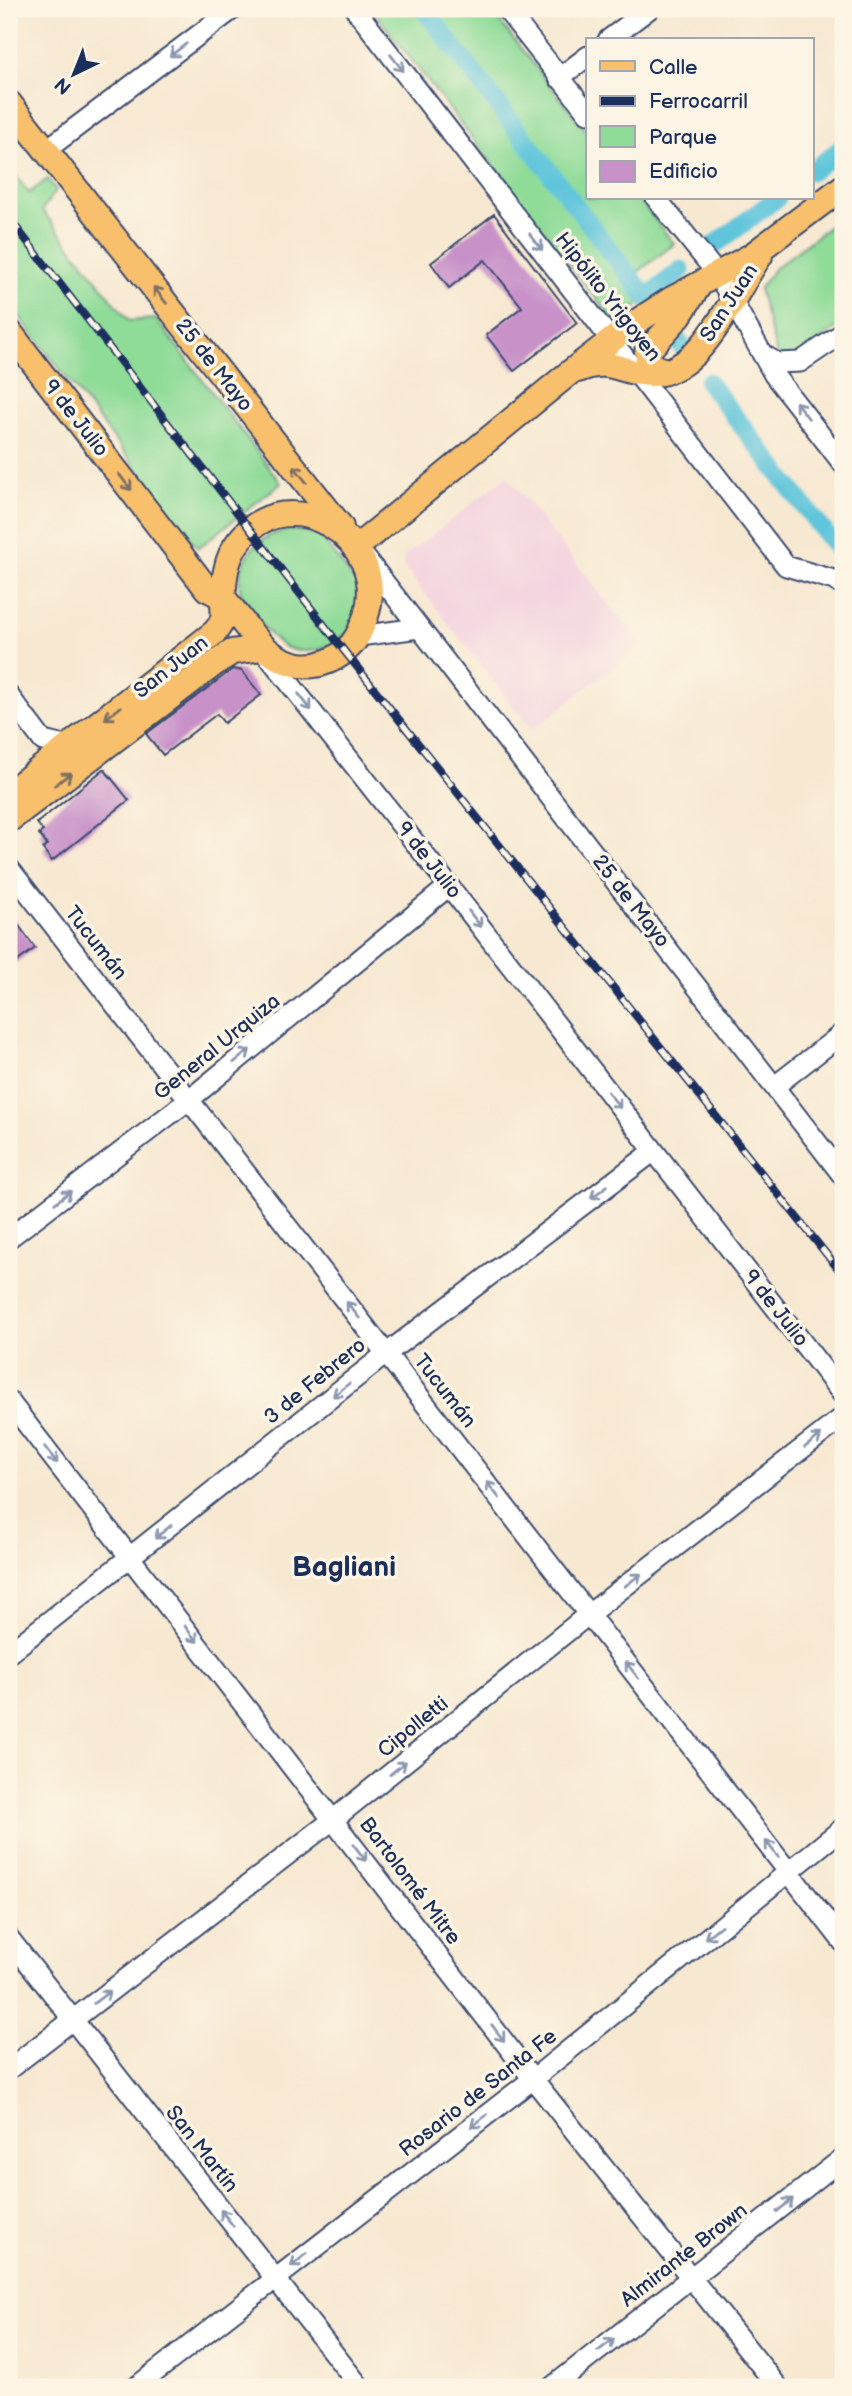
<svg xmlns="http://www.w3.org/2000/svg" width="852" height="2396" viewBox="0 0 852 2396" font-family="'Balsamiq Sans',sans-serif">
<rect width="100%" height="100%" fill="#fcf5e5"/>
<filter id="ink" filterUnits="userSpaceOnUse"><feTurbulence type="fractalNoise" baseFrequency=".0143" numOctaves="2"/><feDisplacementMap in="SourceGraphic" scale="14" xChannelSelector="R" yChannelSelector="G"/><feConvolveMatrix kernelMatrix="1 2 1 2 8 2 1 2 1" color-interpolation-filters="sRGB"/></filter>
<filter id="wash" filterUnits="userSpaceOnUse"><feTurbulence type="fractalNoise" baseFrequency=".00686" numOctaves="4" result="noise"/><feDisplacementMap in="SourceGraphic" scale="28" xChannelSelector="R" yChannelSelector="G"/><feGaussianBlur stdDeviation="1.57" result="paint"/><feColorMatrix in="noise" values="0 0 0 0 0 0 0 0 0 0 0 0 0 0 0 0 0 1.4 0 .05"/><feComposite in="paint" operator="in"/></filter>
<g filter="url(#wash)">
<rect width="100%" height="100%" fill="#f7e8d1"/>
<path fill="#f3cfdf" d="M507,476L641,645L532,730L403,566L404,557Z"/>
<path fill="#8fdb98" stroke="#55857b" stroke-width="2" d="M372,9H490L588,134V198H638L674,244L629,279L644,301L622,319L610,316Z
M9,167L29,193L48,179L56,190L42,210L129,321L156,319L281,483L198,548L9,303Z
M843,216V323L795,359L777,355L759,289L775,268Z
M295,530L319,535L358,585C358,594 359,608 356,617C346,645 312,658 285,647C275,642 269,633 262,625C242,599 230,585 249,553C260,537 276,531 295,530Z"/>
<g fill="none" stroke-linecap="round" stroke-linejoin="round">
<path stroke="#5ec5db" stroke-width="19" d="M424,9L652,305
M812,171L843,147
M713,246L777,198
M646,298L681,270
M678,341L684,349
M708,382L843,556"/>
</g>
<g id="blocks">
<path fill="#c892c9" d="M494,214L577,323L514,371L486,335L522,307L485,260L449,288L431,263Z
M233,669L242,671L261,695L224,723L217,714L163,755L146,734Z
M104,769L129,800L52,861L43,849L47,845L39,834L43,831L37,823Z
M9,912L35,948L9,968Z"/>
</g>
</g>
<g filter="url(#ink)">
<use href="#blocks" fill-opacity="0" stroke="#3c4b6f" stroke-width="2"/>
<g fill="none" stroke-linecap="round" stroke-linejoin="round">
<defs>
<path id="minor" d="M355,9L786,566L834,580L843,586
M506,9L588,113
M608,40L649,9
M559,78L588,56
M46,150L233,9
M656,198L718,275L774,375L843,464
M762,354L777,363L800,362L843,333
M364,556L843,1176
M359,636L419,628
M265,652L449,886L843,1395
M9,696L43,741L69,747
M9,868L843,1942
M775,1086L843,1033
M9,1238L190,1099L449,886
M9,1401L533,2079L778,2387
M9,1653L387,1353L654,1151
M9,1938L360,2387
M9,2069L334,1819L589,1614L843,1417
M136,2387L533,2079L843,1828
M552,2387L843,2158"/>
<path id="major" d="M9,103L341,527
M9,331L207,589C213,592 220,595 225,600C248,625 262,659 299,665C319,668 339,659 352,644C359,636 362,627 366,616C391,539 288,476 239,541C225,559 224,580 223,602C223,607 224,613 223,618C222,623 218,628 215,632L9,793
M578,370C612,356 620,374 651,374C703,375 734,291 760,256
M669,371C657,369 648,366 647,352L679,316L698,287
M357,547L568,374L630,326L670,300L751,256L843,187
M9,820L214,664L232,652L262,648"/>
</defs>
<use href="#minor" stroke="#3c4b6f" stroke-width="23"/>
<use href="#major" stroke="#3c4b6f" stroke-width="28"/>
<use href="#minor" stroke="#fff" stroke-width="19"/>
<use href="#major" stroke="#f8bf6c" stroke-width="24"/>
<defs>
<path id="rail" d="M9,218L345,652L843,1275"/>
</defs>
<use href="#rail" stroke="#1b2f5e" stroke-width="8"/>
<use href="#rail" stroke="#fcf5e5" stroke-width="5" stroke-dasharray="16" stroke-linecap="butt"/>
</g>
<defs><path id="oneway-shaft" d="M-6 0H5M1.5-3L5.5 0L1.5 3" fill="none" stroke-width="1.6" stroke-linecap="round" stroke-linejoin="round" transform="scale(1.75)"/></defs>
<g stroke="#8d97ae">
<use href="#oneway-shaft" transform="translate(178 50) rotate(143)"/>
<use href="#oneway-shaft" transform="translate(397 63) rotate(52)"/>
<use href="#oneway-shaft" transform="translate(536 242) rotate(52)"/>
<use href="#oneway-shaft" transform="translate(802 410) rotate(-128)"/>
<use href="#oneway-shaft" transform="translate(305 702) rotate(52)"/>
<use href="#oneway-shaft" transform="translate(475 919) rotate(52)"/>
<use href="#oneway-shaft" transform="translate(242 1056) rotate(-39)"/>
<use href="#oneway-shaft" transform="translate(614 1100) rotate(52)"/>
<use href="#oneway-shaft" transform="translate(599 1192) rotate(143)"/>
<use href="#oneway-shaft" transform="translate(63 1197) rotate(-38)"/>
<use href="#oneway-shaft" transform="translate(353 1310) rotate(-128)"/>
<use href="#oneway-shaft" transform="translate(341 1390) rotate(141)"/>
<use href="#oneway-shaft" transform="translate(813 1441) rotate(-38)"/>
<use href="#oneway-shaft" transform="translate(51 1455) rotate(52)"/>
<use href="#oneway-shaft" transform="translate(493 1490) rotate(-128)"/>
<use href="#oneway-shaft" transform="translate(163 1532) rotate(141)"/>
<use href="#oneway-shaft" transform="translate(633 1580) rotate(-38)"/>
<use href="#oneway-shaft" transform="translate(191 1634) rotate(52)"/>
<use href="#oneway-shaft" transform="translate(632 1670) rotate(-128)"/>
<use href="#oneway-shaft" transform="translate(398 1768) rotate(-39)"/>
<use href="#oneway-shaft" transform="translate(772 1849) rotate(-128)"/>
<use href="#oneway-shaft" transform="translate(360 1853) rotate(53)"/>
<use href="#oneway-shaft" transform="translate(713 1932) rotate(141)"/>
<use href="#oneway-shaft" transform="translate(102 1997) rotate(-37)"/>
<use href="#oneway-shaft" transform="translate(498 2033) rotate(53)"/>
<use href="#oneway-shaft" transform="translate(479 2121) rotate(142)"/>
<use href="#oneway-shaft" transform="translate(785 2205) rotate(-39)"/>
<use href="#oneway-shaft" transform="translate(227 2218) rotate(-128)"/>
<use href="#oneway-shaft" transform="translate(299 2260) rotate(142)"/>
<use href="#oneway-shaft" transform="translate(606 2345) rotate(-38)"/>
</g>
<g stroke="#7e7064">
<use href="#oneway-shaft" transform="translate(160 295) rotate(-128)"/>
<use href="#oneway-shaft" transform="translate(300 474) rotate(-128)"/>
<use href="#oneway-shaft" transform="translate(125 482) rotate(52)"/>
<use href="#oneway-shaft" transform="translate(113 713) rotate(142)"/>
<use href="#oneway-shaft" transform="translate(63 779) rotate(-37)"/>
</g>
</g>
<g text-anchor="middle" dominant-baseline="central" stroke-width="7" stroke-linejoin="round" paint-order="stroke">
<g font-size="21" fill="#1b2f5e" stroke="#fcf5e5">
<text transform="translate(608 297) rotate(52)">Hipólito Yrigoyen</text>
<text transform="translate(729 303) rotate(-57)">San Juan</text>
<text transform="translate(214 365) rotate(52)">25 de Mayo</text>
<text transform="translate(76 418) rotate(52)">9 de Julio</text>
<text transform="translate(171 667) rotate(-38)">San Juan</text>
<text transform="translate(429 860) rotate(52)">9 de Julio</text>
<text transform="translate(631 901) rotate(52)">25 de Mayo</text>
<text transform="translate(96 943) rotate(52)">Tucumán</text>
<text transform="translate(217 1047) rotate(-39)">General Urquiza</text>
<text transform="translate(776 1308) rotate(52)">9 de Julio</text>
<text transform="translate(315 1381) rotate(-39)">3 de Febrero</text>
<text transform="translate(445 1391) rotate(52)">Tucumán</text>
<text transform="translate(413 1727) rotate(-39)">Cipolletti</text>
<text transform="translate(410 1881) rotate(53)">Bartolomé Mitre</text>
<text transform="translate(478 2093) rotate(-38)">Rosario de Santa Fe</text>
<text transform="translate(202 2149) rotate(52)">San Martín</text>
<text transform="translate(684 2255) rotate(-38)">Almirante Brown</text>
</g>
<g font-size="28" font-weight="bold" fill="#1b2f5e" stroke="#fcf5e5">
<text x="344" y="1567">Bagliani</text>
</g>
</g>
<rect width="852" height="2396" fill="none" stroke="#fcf5e5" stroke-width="35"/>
<rect x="586" y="38" width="228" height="161" fill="#fcf5e5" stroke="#a2a6af" stroke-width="2"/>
<rect x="600" y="61" width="35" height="10" fill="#f8bf6c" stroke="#a2a6af" stroke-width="2"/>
<text x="649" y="74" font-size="21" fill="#1b2f5e">Calle</text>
<rect x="600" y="96" width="35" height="10" fill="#1b2f5e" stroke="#a2a6af" stroke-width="2"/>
<text x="649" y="108" font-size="21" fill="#1b2f5e">Ferrocarril</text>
<rect x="600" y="126" width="35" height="21" fill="#8fdb98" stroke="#a2a6af" stroke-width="2"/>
<text x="649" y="144" font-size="21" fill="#1b2f5e">Parque</text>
<rect x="600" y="161" width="35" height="21" fill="#c892c9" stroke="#a2a6af" stroke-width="2"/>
<text x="649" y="178" font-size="21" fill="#1b2f5e">Edificio</text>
<g transform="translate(74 74) rotate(223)" stroke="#fcf5e5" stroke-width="5" paint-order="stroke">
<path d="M0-5L12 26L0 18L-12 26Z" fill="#1b2f5e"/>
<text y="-10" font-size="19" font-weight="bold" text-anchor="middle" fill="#1b2f5e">N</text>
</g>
</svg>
